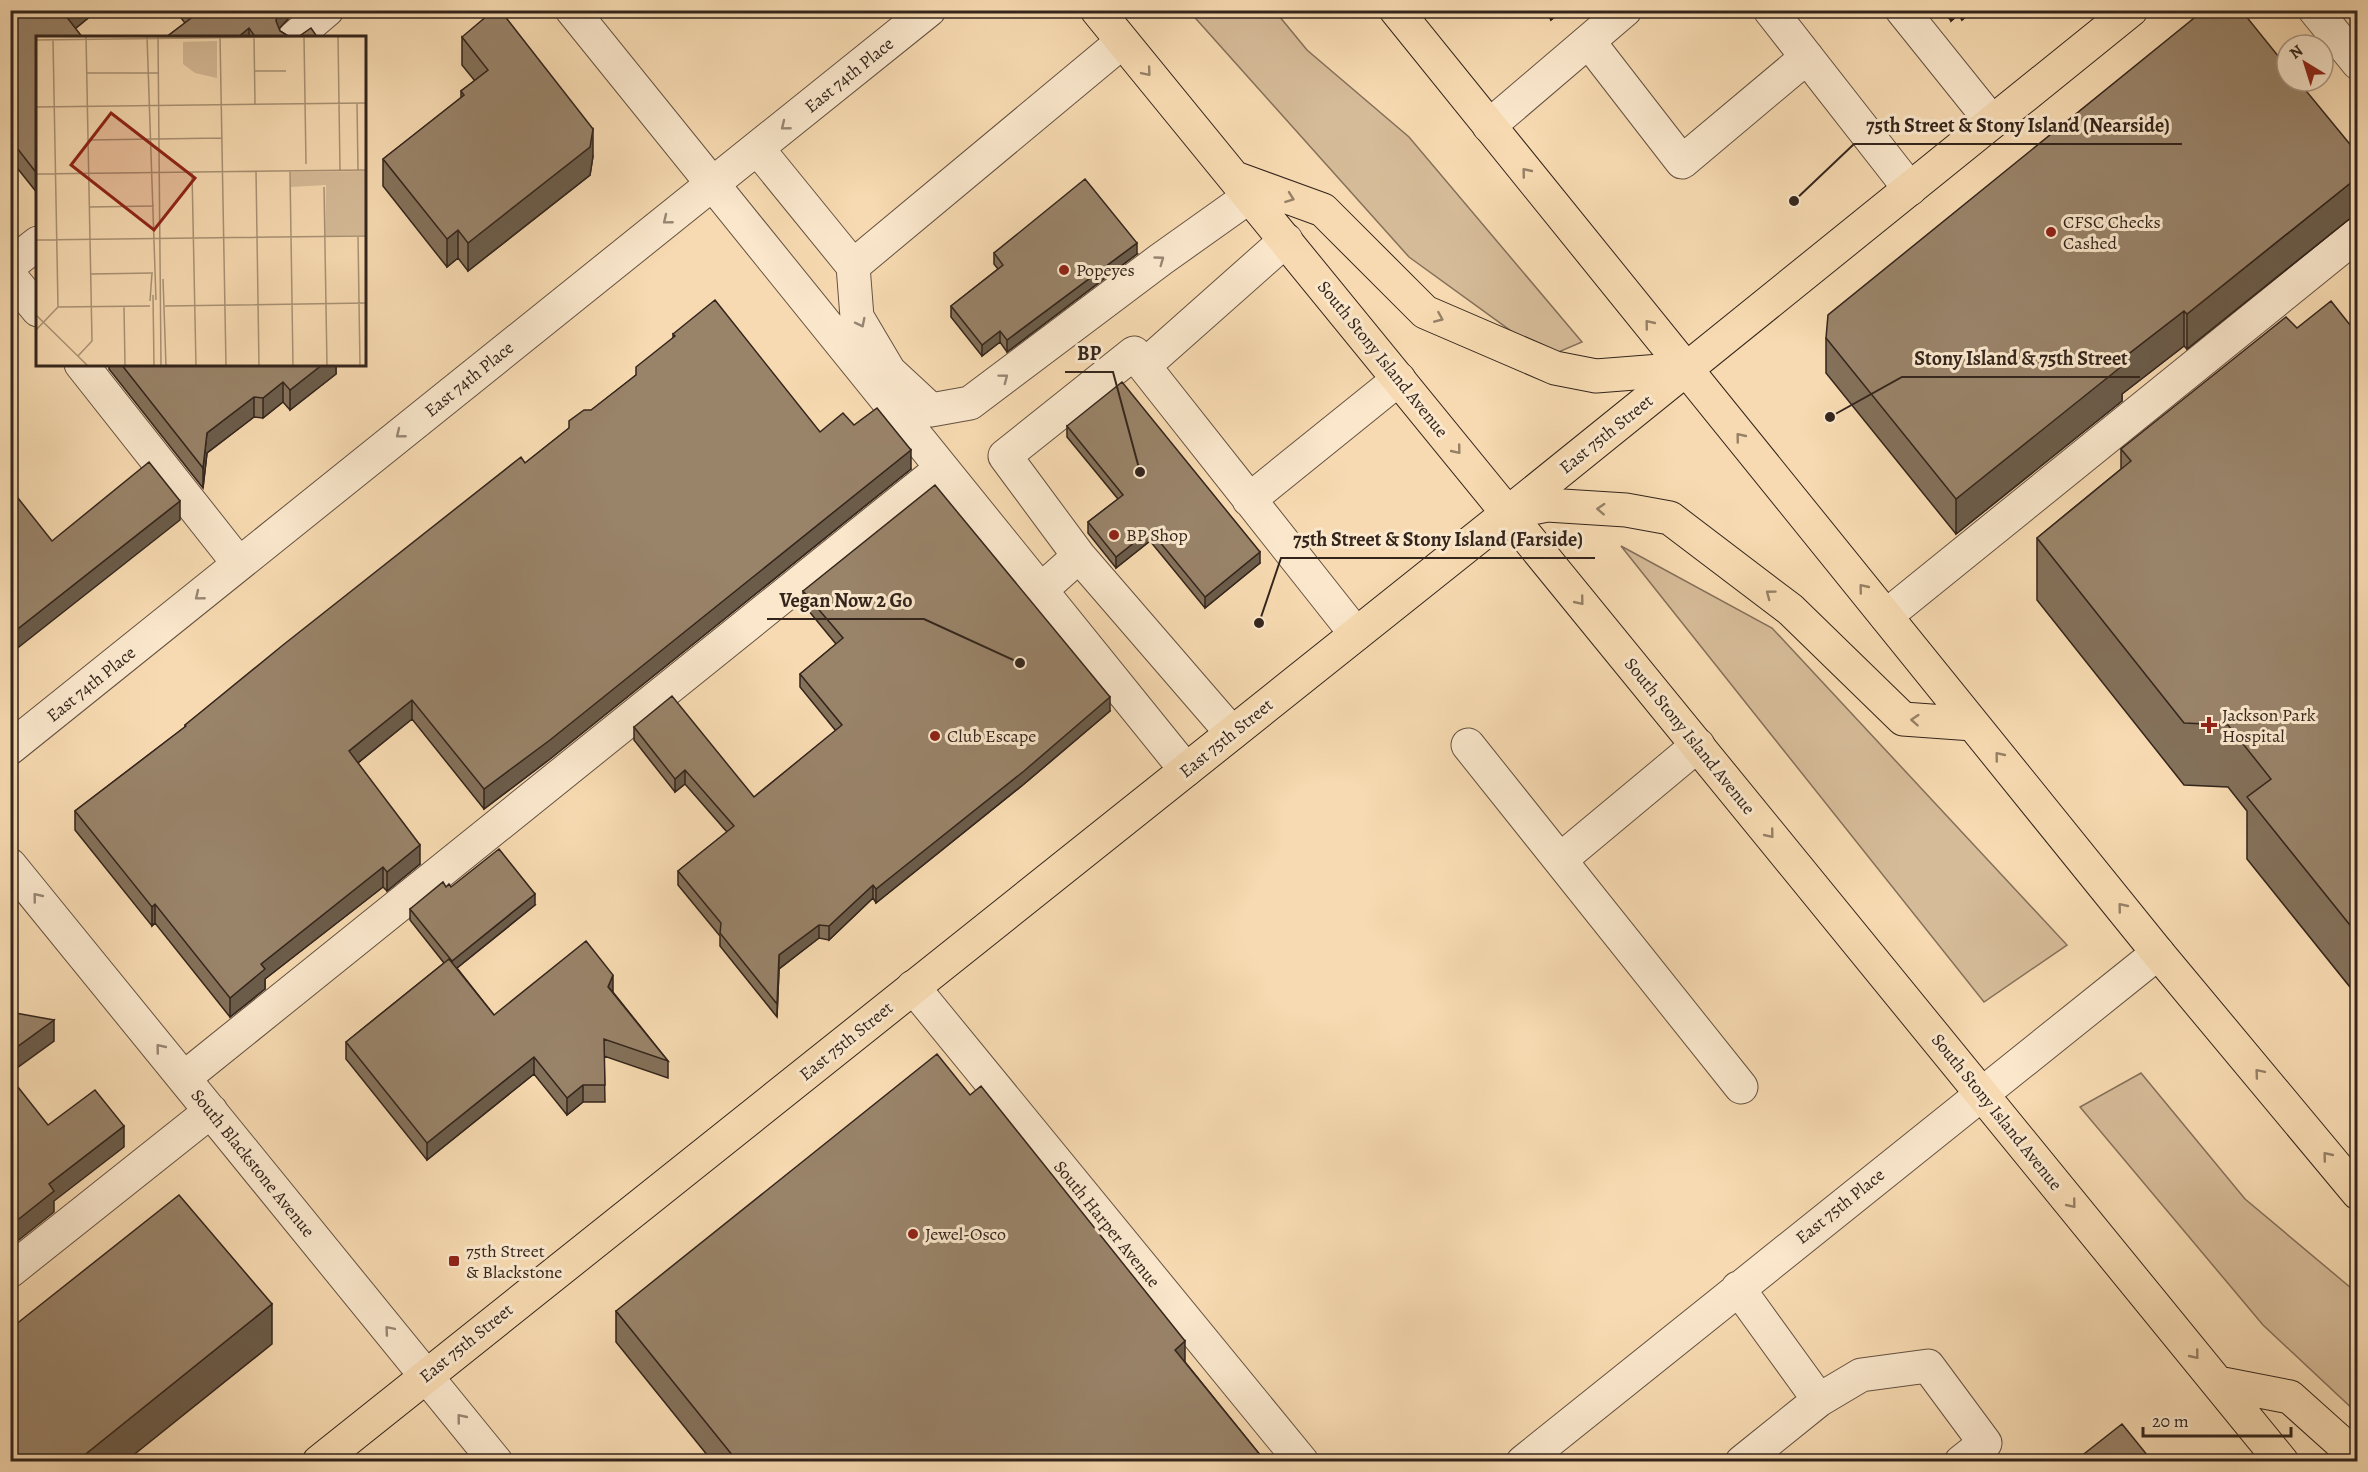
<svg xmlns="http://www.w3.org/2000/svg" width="2368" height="1472" viewBox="0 0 2368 1472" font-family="Alegreya,serif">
<rect width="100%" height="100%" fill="#f7dab1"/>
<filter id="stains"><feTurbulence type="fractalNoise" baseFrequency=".00333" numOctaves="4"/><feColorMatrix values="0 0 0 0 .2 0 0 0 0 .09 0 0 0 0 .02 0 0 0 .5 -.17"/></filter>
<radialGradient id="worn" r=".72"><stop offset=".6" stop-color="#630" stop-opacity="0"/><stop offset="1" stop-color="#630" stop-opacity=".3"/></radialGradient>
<path fill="#d6bb98" stroke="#85705a" stroke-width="1.5" d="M1189,11H1275L1307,50L1409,137L1582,342L1547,357L1409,257Z
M1621,546L1772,628L2067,945L1984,1002Z
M2141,1073L2245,1199L2357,1293V1413L2263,1325L2080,1107Z"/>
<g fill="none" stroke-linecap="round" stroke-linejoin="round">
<defs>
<path id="minor" d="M572,10L1186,770
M1770,10L1910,189
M1902,10L1992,122
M2315,10L2358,63
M294,38L327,10
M1589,42L1682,162L1807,57
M1489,126L1625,10
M757,148L853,266L1122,42
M1286,240L1144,366L1356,634
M10,265L38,243
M853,266L857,317L889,371L931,410L970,403L1160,260L1250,196
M10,276L38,310
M81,364L239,564
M1249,500L1399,379
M1079,556L1005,456L1134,353L1144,366
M1041,590L1079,556L1232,733
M1886,616L2358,234
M1468,745L1741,1087
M10,748L929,10
M1560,860L1698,745
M10,865L496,1462
M913,987L1302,1462
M184,1078L942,468
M10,1271L211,1111
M1738,1288L1819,1400
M1523,1462L2158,953
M1742,1462L1819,1400L1861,1375L1928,1366L1985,1443L1961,1462"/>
<path id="major" d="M319,1462L1508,513L2131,10"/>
<path id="highway" d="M1097,10L2282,1462
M1396,10L2158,953L2358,1193
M1235,178L1323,210L1425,312L1555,368L1596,376L1686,369
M1508,513L1547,505L1626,510L1670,518L1791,610L1903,719L1973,724
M2218,1383L2290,1397L2358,1458"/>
</defs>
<use href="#minor" stroke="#655241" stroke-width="35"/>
<use href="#major" stroke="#34251c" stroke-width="35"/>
<use href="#highway" stroke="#34251c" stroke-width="35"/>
<use href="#minor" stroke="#fae7cc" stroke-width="33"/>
<use href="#major" stroke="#f7dab1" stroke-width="33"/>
<use href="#highway" stroke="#f7dab1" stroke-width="33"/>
</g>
<path fill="#84715a" stroke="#34251c" stroke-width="1.5" d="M10,10H98L76,28L38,38V194L10,159Z
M175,10H293L288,15V19L279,28L280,31L288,36L318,38H165L185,23Z
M1544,10H1563L1551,20Z
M1943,10H1974L1962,20L1958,15L1951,21Z
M462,37L593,156L590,175L468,271L458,258L447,267L383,186V159L461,98V91L475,81L462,65Z
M2358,154V212L2187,349L2184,346L2122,394V401L1956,534L1826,373V338Z
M994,253L1137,254L1007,352L1000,342L982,356L951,317V306L998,269L994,264Z
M2297,328L2358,335V997L2247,859V811L2228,787L2184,785L2037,600V538L2121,469V449Z
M673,334L820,432L854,425L911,469L550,759L484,809L412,719L358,763L420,864L387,891L383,887L265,979V989L230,1017L155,923L152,926L75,830V811L185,727V725L525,463L636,375L673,338Z
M109,364H336V374L290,410L283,402L263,418L254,417L207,453L203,488L109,369Z
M1067,426L1260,563L1205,608L1150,541L1116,568L1088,533V522L1118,499L1067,437Z
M803,591L1110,711L1024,784L876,903L873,898L829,940L819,938L779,969L777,1017L720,946V936L678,885V871L727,832L685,784L675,792L634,740V727L754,797L836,731L800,687V674L836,644L803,604Z
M446,887L535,905L457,968L494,1015L613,992L668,1061V1078L604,1056L605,1102H583L567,1115L534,1074L427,1160L346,1059V1042L444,963L410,920V909Z
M616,1311L1185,1362L1265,1461H712L616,1342Z"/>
<path fill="#6b5c4a" stroke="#34251c" stroke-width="1.5" d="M73,10H98L66,36V16Z
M278,10H293L288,15V19L277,31L276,21Z
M601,10H607L601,15Z
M1551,10H1563L1551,20Z
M1951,10H1958V15L1951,21Z
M1962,10H1974L1962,20Z
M249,28V38H237Z
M593,129V156L590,175L468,271V243Z
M2358,177V212L2187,349V314Z
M458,230V258L447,267V239Z
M1137,243V254L1007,352V340Z
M2184,311V346L2122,394V401L1956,534V499L2118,362Z
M1000,331V342L982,356V345Z
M323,364H336V374L290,410V390Z
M283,382V402L263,418V398Z
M254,397V417L207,453L203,488V468L207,433Z
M911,450V469L550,759L484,809V789Z
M180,501V520L10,654V635Z
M1150,530V541L1116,568V557Z
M1260,552V563L1205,608V597Z
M1110,697V711L1024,784L876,903V889Z
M412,700V719L349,770V751Z
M685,770V784L675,792V779Z
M420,845V864L387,891V872Z
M383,867V887L265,979V989L230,1017V998L261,964Z
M873,885V898L829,940V926Z
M535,894V905L452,972V961Z
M155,904V923L152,926V907Z
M819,925V938L779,969L777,1017L779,955Z
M613,975V992L608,987Z
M54,1020V1041L10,1073V1052Z
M534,1057V1074L427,1160V1143Z
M583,1085V1102L567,1115V1098Z
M124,1126V1147L54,1201V1212L10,1247V1226L49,1184Z
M272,1304V1344L126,1461H77Z
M1185,1341V1372L1175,1350Z"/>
<path fill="#998369" stroke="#34251c" stroke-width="1.5" d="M10,10H73L66,16L83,38H38V175L10,139Z
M191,10H278L276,21L280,31L288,36L298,37L311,28L318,38H256L249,28L237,38H165L195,15Z
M494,10H500L593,129L590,147L468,243L458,230L447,239L383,159L464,95L461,91L488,70L462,37Z
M2204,10H2241L2287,67V81H2298L2358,154V177L2187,314L2184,311L2118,362L2122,366L1956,499L1826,338L1828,315Z
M1085,179L1137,243L1007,340L1000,331L982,345L951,306L1003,265L994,253Z
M715,300L820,432L843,413L854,425L877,408L911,450L550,740L484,789L412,700L349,751L420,845L387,872L383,867L261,964L265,969L230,998L155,904L152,907L75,811L186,726L185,725L283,645L521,457L525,463L569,428V421L584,410H591L636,375V367L675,336L673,334Z
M2331,301L2358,335V935L2247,797L2271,779L2228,725L2184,723L2037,538L2131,461L2121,449L2286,317L2297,328Z
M121,364H323L290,390L283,382L263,398L254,397L207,433L203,468Z
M1122,382L1260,552L1205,597L1150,530L1116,557L1088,522L1123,495L1067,426Z
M149,462L180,501L10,635V488L52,541Z
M935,485L1110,697L1024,771L876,889L873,885L829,926L819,925L779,955L777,1004L720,933L721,923L678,871L734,826L685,770L675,779L634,727L672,696L754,797L842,725L800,674L843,638L803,591Z
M499,849L535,894L452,961L410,909L443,882L446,887L449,884L451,887Z
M586,941L613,975L608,987L668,1061L604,1039L605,1085H583L567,1098L534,1057L427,1143L346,1042L449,959L494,1015Z
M10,1012L54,1020L10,1052Z
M937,1054L970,1095L981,1086L1185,1341L1175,1350L1265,1461H737L616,1311Z
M10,1077L48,1125L95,1090L124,1126L49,1184L54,1191L10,1226Z
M179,1195L272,1304L77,1461H10V1329Z
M2122,1424L2152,1461H2075Z"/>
<defs><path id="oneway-chevron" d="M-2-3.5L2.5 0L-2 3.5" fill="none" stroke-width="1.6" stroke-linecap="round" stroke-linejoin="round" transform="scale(1.5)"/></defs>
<g stroke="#968066">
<use href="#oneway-chevron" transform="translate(1147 72) rotate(50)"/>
<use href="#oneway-chevron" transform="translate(1526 172) rotate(-129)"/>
<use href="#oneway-chevron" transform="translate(1290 198) rotate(20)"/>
<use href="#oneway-chevron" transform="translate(1439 318) rotate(23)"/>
<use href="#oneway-chevron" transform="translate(1649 324) rotate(-129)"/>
<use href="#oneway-chevron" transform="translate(1740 437) rotate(-129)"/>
<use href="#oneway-chevron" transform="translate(1457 450) rotate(51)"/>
<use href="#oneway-chevron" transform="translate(1601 509) rotate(-177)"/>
<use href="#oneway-chevron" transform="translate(1863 588) rotate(-129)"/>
<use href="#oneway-chevron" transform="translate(1770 594) rotate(-143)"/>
<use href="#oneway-chevron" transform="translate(1580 601) rotate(51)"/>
<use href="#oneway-chevron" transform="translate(1915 720) rotate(-176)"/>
<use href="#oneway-chevron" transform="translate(1999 756) rotate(-129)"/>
<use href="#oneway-chevron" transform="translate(1770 834) rotate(51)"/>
<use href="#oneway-chevron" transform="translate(2122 907) rotate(-129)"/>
<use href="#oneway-chevron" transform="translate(2259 1073) rotate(-130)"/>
<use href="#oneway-chevron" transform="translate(2327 1156) rotate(-129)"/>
<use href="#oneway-chevron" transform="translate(2072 1204) rotate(51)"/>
<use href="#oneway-chevron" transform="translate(2195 1355) rotate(51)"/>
</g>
<g stroke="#978674">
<use href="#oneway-chevron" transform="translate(785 126) rotate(141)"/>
<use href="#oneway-chevron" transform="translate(667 220) rotate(141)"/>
<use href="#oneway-chevron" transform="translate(1160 260) rotate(-36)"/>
<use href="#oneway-chevron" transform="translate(861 323) rotate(63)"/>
<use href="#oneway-chevron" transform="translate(1004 378) rotate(-37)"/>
<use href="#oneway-chevron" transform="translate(400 434) rotate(141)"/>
<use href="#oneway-chevron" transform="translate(199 596) rotate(141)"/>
<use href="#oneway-chevron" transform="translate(37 897) rotate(-129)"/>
<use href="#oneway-chevron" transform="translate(160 1048) rotate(-129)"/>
<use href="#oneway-chevron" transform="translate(389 1330) rotate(-130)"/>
<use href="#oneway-chevron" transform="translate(461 1418) rotate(-129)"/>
</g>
<g fill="#8f2418" stroke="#fae7cc" stroke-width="2">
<circle cx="2051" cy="232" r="6"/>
<circle cx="1064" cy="270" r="6"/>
<circle cx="1114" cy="535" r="6"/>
<path d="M2206 716h6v6h6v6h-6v6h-6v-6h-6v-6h6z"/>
<circle cx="935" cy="736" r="6"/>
<circle cx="913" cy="1234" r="6"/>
<rect x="448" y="1255" width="12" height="12" rx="3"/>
</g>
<g text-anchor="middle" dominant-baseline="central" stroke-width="6" stroke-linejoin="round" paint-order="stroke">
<g font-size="18" fill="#34251c" stroke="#fae7cc">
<text transform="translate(849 75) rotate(-39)">East 74th Place</text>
<text transform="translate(1383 359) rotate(51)">South Stony Island Avenue</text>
<text transform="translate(469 379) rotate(-39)">East 74th Place</text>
<text transform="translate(1606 434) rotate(-39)">East 75th Street</text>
<text transform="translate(91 684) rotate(-39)">East 74th Place</text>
<text transform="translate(1690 736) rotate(51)">South Stony Island Avenue</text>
<text transform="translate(1226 738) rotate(-39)">East 75th Street</text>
<text transform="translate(846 1041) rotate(-39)">East 75th Street</text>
<text transform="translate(1997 1112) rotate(51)">South Stony Island Avenue</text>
<text transform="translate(253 1163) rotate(51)">South Blackstone Avenue</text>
<text transform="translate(1840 1206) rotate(-39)">East 75th Place</text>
<text transform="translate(1107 1224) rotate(51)">South Harper Avenue</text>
<text transform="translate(466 1343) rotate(-39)">East 75th Street</text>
</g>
<g font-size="18" fill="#34251c" stroke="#fae7cc" text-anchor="start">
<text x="2063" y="222">CFSC Checks<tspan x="2063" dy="21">Cashed</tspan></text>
<text x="1076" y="270">Popeyes</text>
<text x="1126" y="535">BP Shop</text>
<text x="2222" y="715">Jackson Park<tspan x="2222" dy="21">Hospital</tspan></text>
<text x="947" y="736">Club Escape</text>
<text x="925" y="1234">Jewel-Osco</text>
<text x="466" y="1251">75th Street<tspan x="466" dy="21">&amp; Blackstone</tspan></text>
</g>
</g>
<g transform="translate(36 36)">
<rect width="330" height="330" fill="#f7dab1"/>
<path d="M181,5V42L159,37L147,28V6ZM330,135V199L289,200L290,149L255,151V136Z" fill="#d6bb98"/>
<path fill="none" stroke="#a99275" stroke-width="1.5" d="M111,0L120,264M122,0L125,330M184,0L190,330M302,0L304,134M218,1L219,68M268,1L270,128M0,4L315,0M218,35H250M51,37H122M321,67L322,134M0,71L330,67M52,104L186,102M220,135L223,330M254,135L257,330M156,136L160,330M0,138L330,134M288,151L291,330M53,171L118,170M322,200L324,330M0,204L330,200M55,238L117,237M127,243L130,330M117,259L118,330M114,265L116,237M129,270L330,267M22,271L114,270M88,271L89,330M0,279L52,330M0,294L22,271L17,4M42,320L56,305L50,0"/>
<path fill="#8f2418" fill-opacity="0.15" stroke="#8f2418" stroke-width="3" d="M75,77L159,142L118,194L35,129Z"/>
<rect width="330" height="330" fill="none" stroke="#34251c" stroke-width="3"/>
</g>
<path fill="none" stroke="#34251c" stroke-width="2" d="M1794 201L1854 144H2182M1140 472L1113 372H1065M1830 417L1902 377H2140M1259 623L1281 558H1595M1020 663L924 619H767"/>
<g fill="#34251c" stroke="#fae7cc" stroke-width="2">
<circle cx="1794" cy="201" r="6"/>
<circle cx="1140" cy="472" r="6"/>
<circle cx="1830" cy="417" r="6"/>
<circle cx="1259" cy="623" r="6"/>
<circle cx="1020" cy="663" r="6"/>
</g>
<g font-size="20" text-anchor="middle" font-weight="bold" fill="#34251c" stroke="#fae7cc" stroke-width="6" stroke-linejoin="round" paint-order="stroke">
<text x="2018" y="132">75th Street &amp; Stony Island (Nearside)</text>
<text x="1089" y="360">BP</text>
<text x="2021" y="365">Stony Island &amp; 75th Street</text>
<text x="1438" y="546">75th Street &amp; Stony Island (Farside)</text>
<text x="846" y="607">Vegan Now 2 Go</text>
</g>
<rect width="2368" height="1472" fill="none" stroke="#f7dab1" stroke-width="36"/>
<rect x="12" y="12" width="2344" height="1448" fill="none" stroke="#34251c" stroke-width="3"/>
<rect x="18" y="18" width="2332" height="1436" fill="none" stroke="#34251c" stroke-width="1.5"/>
<g transform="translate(2305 63) rotate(322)"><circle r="28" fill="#fae7cc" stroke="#ab9986" stroke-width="1.5"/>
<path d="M0-4.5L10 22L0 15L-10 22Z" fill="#8f2418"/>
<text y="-9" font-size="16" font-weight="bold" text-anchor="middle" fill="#34251c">N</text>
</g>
<path d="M2143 1427v9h148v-9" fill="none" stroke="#34251c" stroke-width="3"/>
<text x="2152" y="1427" font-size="18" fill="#34251c" stroke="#fae7cc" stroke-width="4.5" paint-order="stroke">20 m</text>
<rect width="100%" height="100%" filter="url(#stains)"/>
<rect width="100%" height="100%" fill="url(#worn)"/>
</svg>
